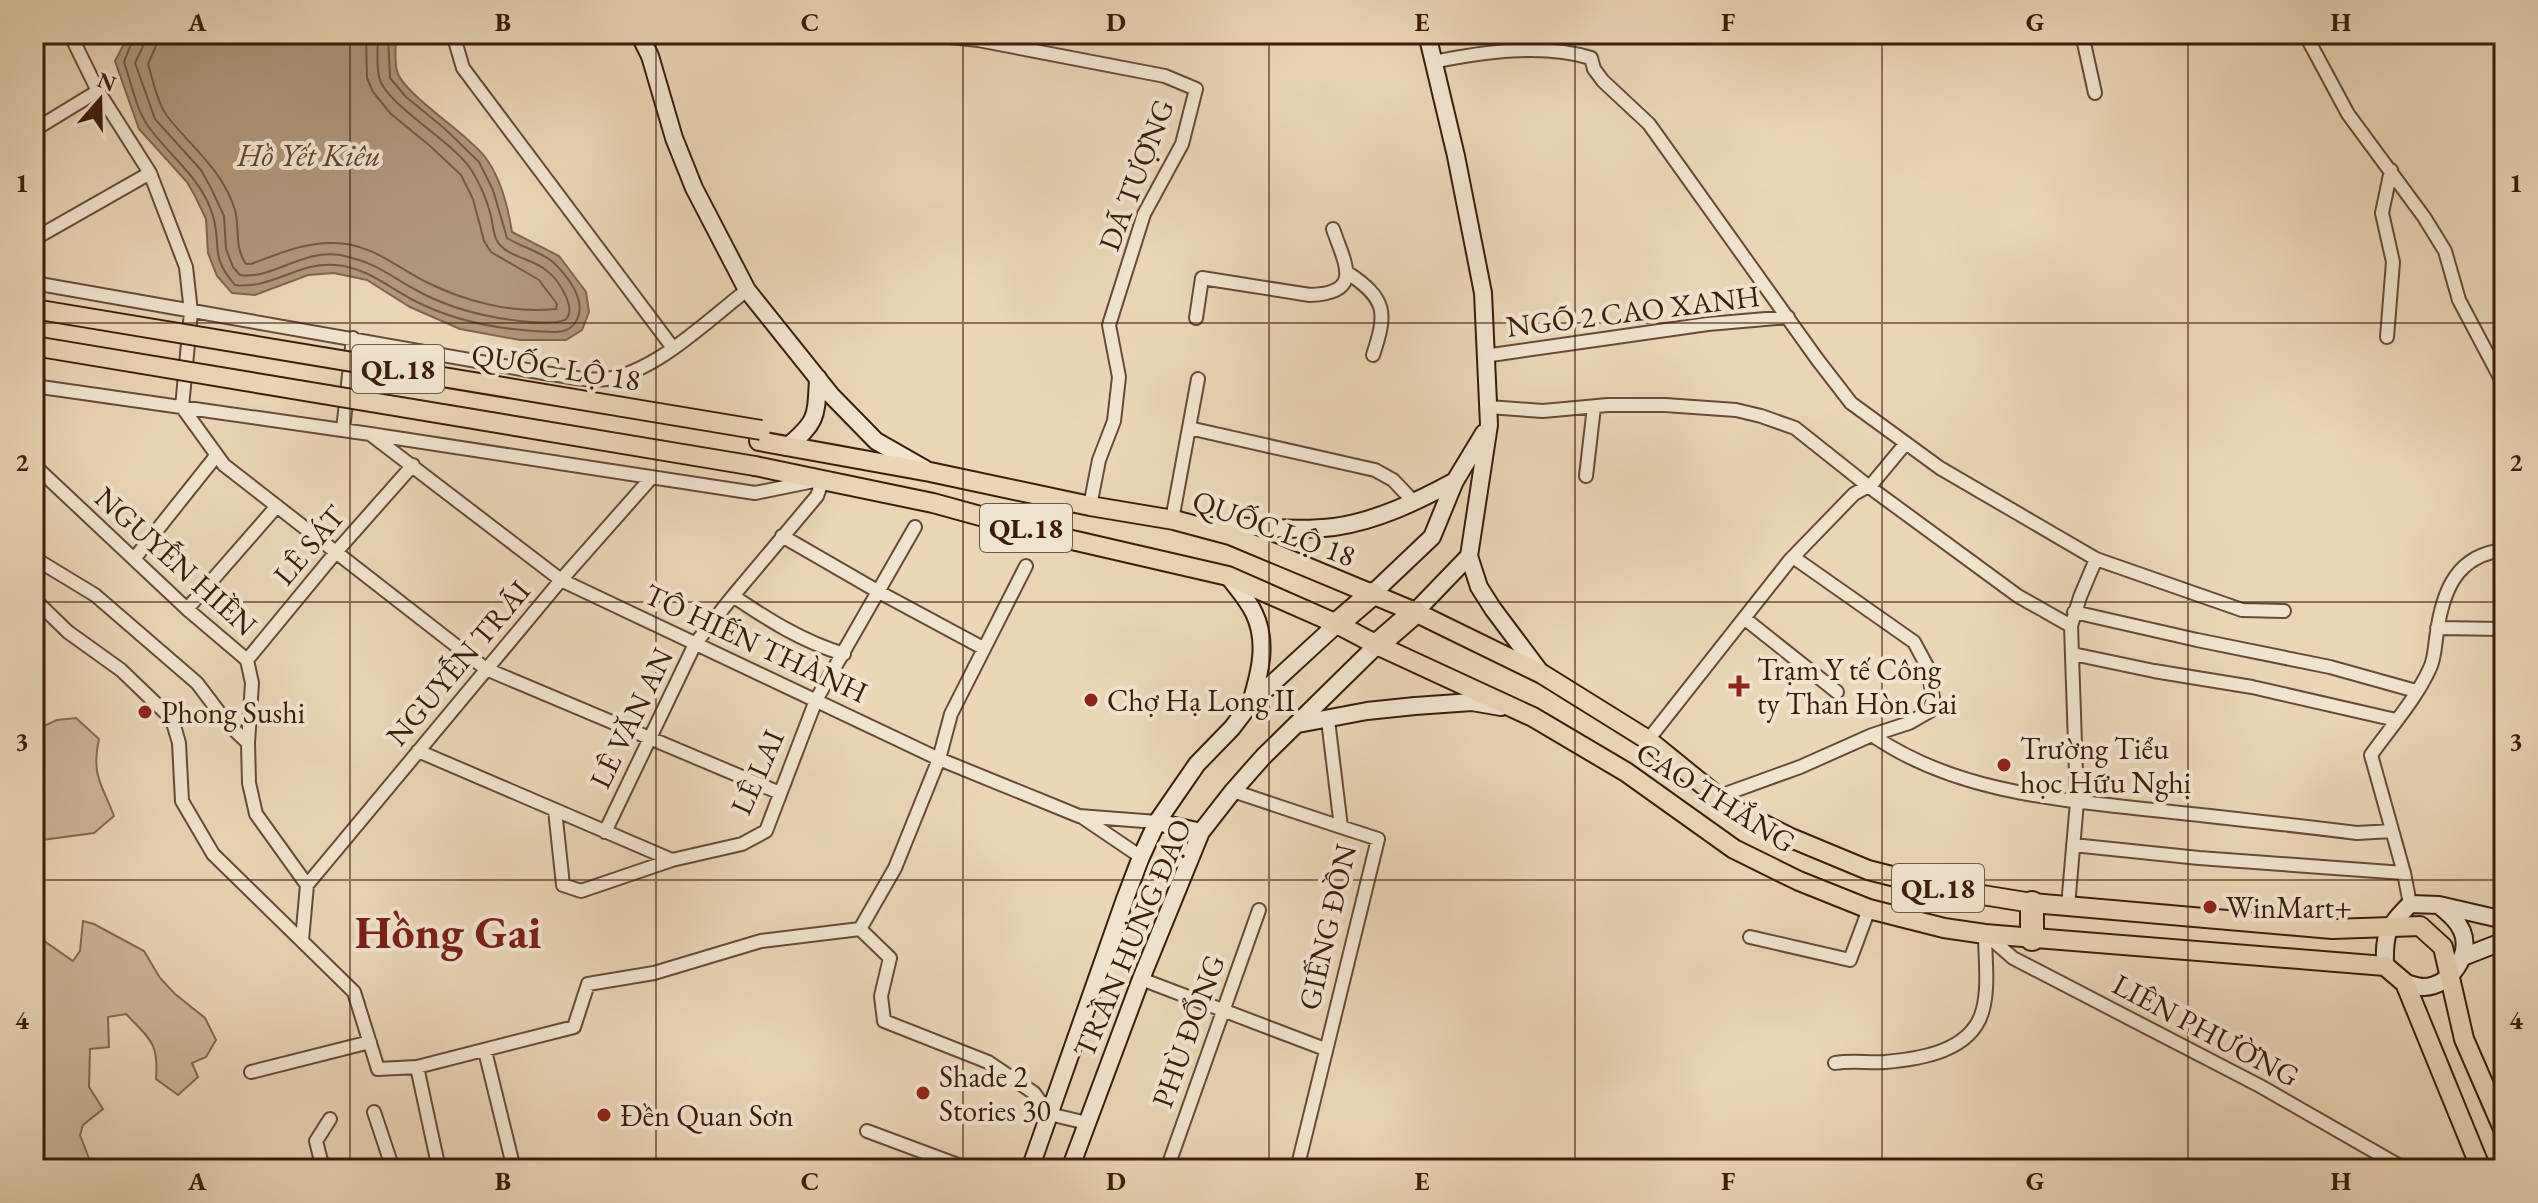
<svg xmlns="http://www.w3.org/2000/svg" width="2538" height="1203" viewBox="0 0 2538 1203" font-family="'EB Garamond',serif">
<rect width="100%" height="100%" fill="#ead6b5"/>
<filter id="stains"><feTurbulence type="fractalNoise" baseFrequency=".0025" numOctaves="4"/><feColorMatrix values="0 0 0 0 .2 0 0 0 0 .09 0 0 0 0 .02 0 0 0 .5 -.17"/></filter>
<radialGradient id="worn" r=".72"><stop offset=".6" stop-color="#630" stop-opacity="0"/><stop offset="1" stop-color="#630" stop-opacity=".3"/></radialGradient>
<path fill="#ccb698" stroke="#846950" stroke-width="2" d="M76,718L99,739C91,776 102,784 114,816L94,833L34,841V733L35,730L57,720Z
M83,921L94,924L144,951L160,978L175,994L205,1018L216,1040L206,1057L192,1063L198,1077L178,1095L156,1079C159,1043 150,1039 126,1014L108,1017L109,1047L90,1049L89,1087L103,1109L83,1125L80,1135L93,1169H34V934L73,961L80,951Z"/>
<path fill="#af977b" stroke="#81664d" stroke-width="2" d="M129,34H396C396,45 394,60 397,71C402,93 468,134 485,157C501,178 508,207 512,232L559,256L586,292L589,312L582,330L566,340H520L460,329L410,307L367,280L334,273L308,275L255,295L232,293L217,276L208,253L206,219L195,196L187,182L139,129L115,61Z"/>
<g fill="none" stroke-linecap="round" stroke-linejoin="round">
<path stroke="#765a42" stroke-width="2" d="M135,34L124,62C131,82 136,109 148,126C170,157 202,178 213,216C222,247 209,255 235,285C270,290 300,261 336,265C367,268 387,286 413,300C457,323 505,331 555,332C566,332 574,328 578,317C585,299 568,277 555,264C543,252 521,247 507,238L493,190L479,162L444,128L406,97L390,78L388,34
M145,34V42L135,63L155,119L201,170L211,188L224,216L226,249L233,267L240,275C271,280 303,249 340,255C375,262 387,274 416,290C448,308 484,317 520,321C530,322 562,325 567,318C576,306 557,278 547,271C534,259 511,258 499,244C493,237 493,225 491,216C487,200 480,184 472,171C455,142 385,105 379,77C376,63 378,47 378,34
M158,34L156,46L148,64C153,80 157,102 167,116C192,148 222,169 235,210C240,229 234,247 246,264H251C278,254 305,242 334,243C370,243 395,266 424,281C464,301 511,314 556,309L557,304L539,280L491,252L484,241L473,199L461,175L429,145L391,114L373,92L367,78L366,34"/>
<defs>
<path id="street" d="M70,34L98,91L150,173L186,267L191,312L182,407L224,465L486,669L780,793
M453,34L463,68L673,348
M922,34L978,40L1165,76L1196,89L1182,144L1144,214L1109,325L1119,377L1114,421L1099,460L1090,506
M2082,34L2095,93
M2305,34L2348,114L2424,217L2445,251L2459,300L2504,385
M1433,62C1482,52 1542,43 1591,58L1594,69L1603,81L1649,124L1817,359L1851,403L1940,468L2096,559L2242,610L2284,611
M34,130L98,91
M34,239L150,173
M1348,273C1387,299 1387,313 1373,355
M34,283L544,373C563,375 587,382 606,379C655,373 708,320 747,290
M1196,318L1202,278L1310,295C1364,293 1345,264 1333,229
M2387,337L2393,262L2382,213L2391,170
M1484,356L1708,324L1788,317
M34,386L370,434L755,493L814,481
M1488,407L1543,411L1608,405H1665L1736,410L1761,416L1795,428L1868,486L2018,596L2071,626
M1189,428L1375,470L1393,480L1413,501
M343,430L353,338
M370,434L561,580L939,759L1079,816L1157,822
M34,465L187,609L247,660L252,683L248,743L249,783L256,814L307,885
M1586,476L1594,407
M1172,520L1198,379
M782,536L879,592L983,648
M34,558L95,595L197,683L228,724L248,743
M134,559L216,456
M1026,566L951,714L939,759L895,868L860,929L890,958L881,996L884,1021L988,1062L1034,1093L1049,1114L1087,1123
M733,596C767,619 803,642 844,654
M34,599L68,632L121,670L172,719L179,743L182,801L213,854L354,992L378,1069L417,1067L574,1027L588,984L654,973L761,941L860,929
M187,609L277,506
M2074,612L2197,640L2330,667L2416,691
M1744,618L1837,692
M2437,628L2504,629
M2073,654L2154,671L2252,687L2396,720
M247,660L336,552L413,465
M1872,735C1957,794 2064,800 2163,811C2228,818 2293,825 2357,833L2392,831
M1648,740L1790,560L1854,494L1872,484L1906,443
M418,751L672,860
M1233,791L1341,827
M1717,797L1800,767L1872,735L1909,723L1930,711L1933,698L1928,668L1914,642L1793,557
M555,810L563,885L581,891L672,860L742,844L766,831L816,700L915,527
M1082,817L1141,857
M605,832L695,644L733,596L817,496L823,479
M2073,845L2199,858L2404,873
M307,885L561,580L652,477
M2410,904L2404,873L2371,755C2391,727 2416,699 2430,668C2435,658 2435,643 2437,632C2443,590 2457,555 2504,550
M2068,906L2077,802L2071,626L2080,597L2096,559
M1988,936L2013,958L2260,1086L2405,1169
M1750,937L1850,960L1869,909
M302,940L307,885
M1141,979L1325,1049
M485,1051L514,1169
M1835,1063C1851,1060 1868,1063 1885,1062C1921,1059 1973,1051 1983,1009C1989,986 1985,958 1985,934
M417,1067L439,1169
M251,1072L370,1042
M374,1112L393,1169
M867,1131L969,1169
M323,1169L316,1141L330,1119
M1167,1169L1259,910
M1297,1169L1378,839L1341,827L1328,720"/>
<path id="secondary" d="M639,34L650,56L674,138L694,188L747,290L831,395L876,441L925,469
M787,447C818,421 816,417 818,378
M1210,526C1252,525 1293,532 1334,527C1377,521 1418,501 1455,481
M1469,556L1479,587L1493,609L1541,673
M1228,576C1237,588 1248,600 1254,613C1268,642 1260,673 1251,702
M1372,594L1432,537L1455,481L1484,433
M1415,612L1469,556L1489,425L1483,293L1456,156L1427,34
M1298,724L1367,711L1415,706L1472,702L1501,707
M1157,822L1201,832
M2463,957L2504,941
M2385,966C2384,932 2387,928 2410,904L2439,905L2504,920
M2405,983C2410,984 2418,987 2424,987C2450,986 2472,955 2462,931C2457,920 2449,914 2440,906
M1030,1169L1125,899L1141,857L1157,822L1197,764L1232,728L1251,703L1337,624
M1070,1169L1141,979L1201,832L1233,791L1263,757L1377,645"/>
<path id="primary" d="M759,441L930,472L1090,506L1174,520L1230,535L1415,612L1542,674L1648,740L1733,809L1791,838L1868,870L1939,888L2032,903L2332,929L2420,926L2443,947L2464,1039L2504,1131
M755,466L933,503L1046,534L1228,576L1337,624L1377,645L1533,717L1626,772L1734,849L1799,881L1869,909L1944,928L1985,934L2385,966L2405,983L2481,1169"/>
<path id="highway" d="M1337,624L1372,594
M1377,645L1415,612
M2032,939V903"/>
</defs>
<use href="#street" stroke="#684a34" stroke-width="16"/>
<use href="#secondary" stroke="#3c1c09" stroke-width="20"/>
<use href="#primary" stroke="#3c1c09" stroke-width="22"/>
<use href="#highway" stroke="#3c1c09" stroke-width="26"/>
<use href="#street" stroke="#f1e4cf" stroke-width="12"/>
<use href="#secondary" stroke="#f1e4cf" stroke-width="16"/>
<use href="#primary" stroke="#ead6b5" stroke-width="18"/>
<use href="#highway" stroke="#ead6b5" stroke-width="22"/>
<defs>
<path id="primary-bridge" d="M34,309L761,430
M34,346L755,466"/>
</defs>
<use href="#primary-bridge" stroke="#3c1c09" stroke-width="22" stroke-linecap="butt"/>
<use href="#primary-bridge" stroke="#ead6b5" stroke-width="18"/>
</g>
<path fill="none" stroke="#3c1c09" stroke-width="2" stroke-opacity="0.55" d="M350,34V1169M656,34V1169M963,34V1169M1269,34V1169M1575,34V1169M1882,34V1169M2188,34V1169M34,323H2504M34,602H2504M34,880H2504"/>
<g fill="#8f2418" stroke="#f1e4cf" stroke-width="3">
<path d="M1735 674h8v8h8v8h-8v8h-8v-8h-8v-8h8z"/>
<circle cx="1091" cy="700" r="8"/>
<circle cx="145" cy="712" r="8"/>
<circle cx="2004" cy="765" r="8"/>
<circle cx="2210" cy="907" r="8"/>
<circle cx="923" cy="1093" r="8"/>
<circle cx="604" cy="1115" r="8"/>
</g>
<g text-anchor="middle" dominant-baseline="central" stroke-width="8" stroke-linejoin="round" paint-order="stroke">
<g fill="#f1e4cf" stroke="#725844" stroke-width="2">
<rect x="352" y="345" width="92" height="48" rx="6"/>
<rect x="980" y="504" width="92" height="48" rx="6"/>
<rect x="1892" y="864" width="92" height="48" rx="6"/>
</g>
<g font-size="28" font-weight="bold" fill="#3c1c09">
<text x="398" y="369">QL.18</text>
<text x="1026" y="528">QL.18</text>
<text x="1938" y="888">QL.18</text>
</g>
<g font-size="30" fill="#3c1c09" stroke="#f1e4cf">
<text transform="translate(1136 175) rotate(-69)">DÃ TƯỢNG</text>
<text transform="translate(1633 311) rotate(-7)">NGÕ 2 CAO XANH</text>
<text transform="translate(556 367) rotate(9)">QUỐC LỘ 18</text>
<text transform="translate(1274 528) rotate(20)">QUỐC LỘ 18</text>
<text transform="translate(309 545) rotate(-50)">LÊ SÁT</text>
<text transform="translate(176 561) rotate(42)">NGUYỄN HIỀN</text>
<text transform="translate(756 643) rotate(25)">TÔ HIẾN THÀNH</text>
<text transform="translate(458 663) rotate(-50)">NGUYỄN TRÃI</text>
<text transform="translate(631 718) rotate(-64)">LÊ VĂN AN</text>
<text transform="translate(757 772) rotate(-66)">LÊ LAI</text>
<text transform="translate(1716 797) rotate(32)">CAO THẮNG</text>
<text transform="translate(1327 927) rotate(-77)">GIẾNG ĐỒN</text>
<text transform="translate(1132 938) rotate(-67)">TRẦN HƯNG ĐẠO</text>
<text transform="translate(2206 1030) rotate(28)">LIÊN PHƯỜNG</text>
<text transform="translate(1188 1031) rotate(-70)">PHÙ ĐỔNG</text>
</g>
<g font-size="30" fill="#3c1c09" stroke="#f1e4cf" text-anchor="start">
<text x="1757" y="669">Trạm Y tế Công<tspan x="1757" dy="34">ty Than Hòn Gai</tspan></text>
<text x="1107" y="700">Chợ Hạ Long II</text>
<text x="161" y="712">Phong Sushi</text>
<text x="2020" y="748">Trường Tiểu<tspan x="2020" dy="34">học Hữu Nghị</tspan></text>
<text x="2226" y="907">WinMart+</text>
<text x="939" y="1076">Shade 2<tspan x="939" dy="34">Stories 30</tspan></text>
<text x="620" y="1115">Đền Quan Sơn</text>
</g>
<g font-size="32" font-style="italic" fill="#644731" stroke="#f1e4cf">
<text x="309" y="155">Hồ Yết Kiêu</text>
</g>
<g font-size="46" font-weight="bold" fill="#7a1f14" stroke="#f1e4cf">
<text x="448" y="932">Hồng Gai</text>
</g>
</g>
<rect width="2538" height="1203" fill="none" stroke="#ead6b5" stroke-width="88"/>
<g transform="translate(100 100) rotate(20)" stroke="#f1e4cf" stroke-width="6" paint-order="stroke">
<path d="M0-6L14 30L0 20L-14 30Z" fill="#3c1c09"/>
<text y="-12" font-size="22" font-weight="bold" text-anchor="middle" fill="#3c1c09">N</text>
</g>
<rect x="44" y="44" width="2450" height="1115" fill="none" stroke="#3c1c09" stroke-width="3"/>
<g font-size="26" text-anchor="middle" font-weight="bold" fill="#3c1c09">
<text x="197" y="31">A</text>
<text x="503" y="31">B</text>
<text x="810" y="31">C</text>
<text x="1116" y="31">D</text>
<text x="1422" y="31">E</text>
<text x="1728" y="31">F</text>
<text x="2035" y="31">G</text>
<text x="2341" y="31">H</text>
<text x="22" y="192">1</text>
<text x="2516" y="192">1</text>
<text x="22" y="471">2</text>
<text x="2516" y="471">2</text>
<text x="22" y="750">3</text>
<text x="2516" y="750">3</text>
<text x="22" y="1029">4</text>
<text x="2516" y="1029">4</text>
<text x="197" y="1190">A</text>
<text x="503" y="1190">B</text>
<text x="810" y="1190">C</text>
<text x="1116" y="1190">D</text>
<text x="1422" y="1190">E</text>
<text x="1728" y="1190">F</text>
<text x="2035" y="1190">G</text>
<text x="2341" y="1190">H</text>
</g>
<rect width="100%" height="100%" filter="url(#stains)"/>
<rect width="100%" height="100%" fill="url(#worn)"/>
</svg>
